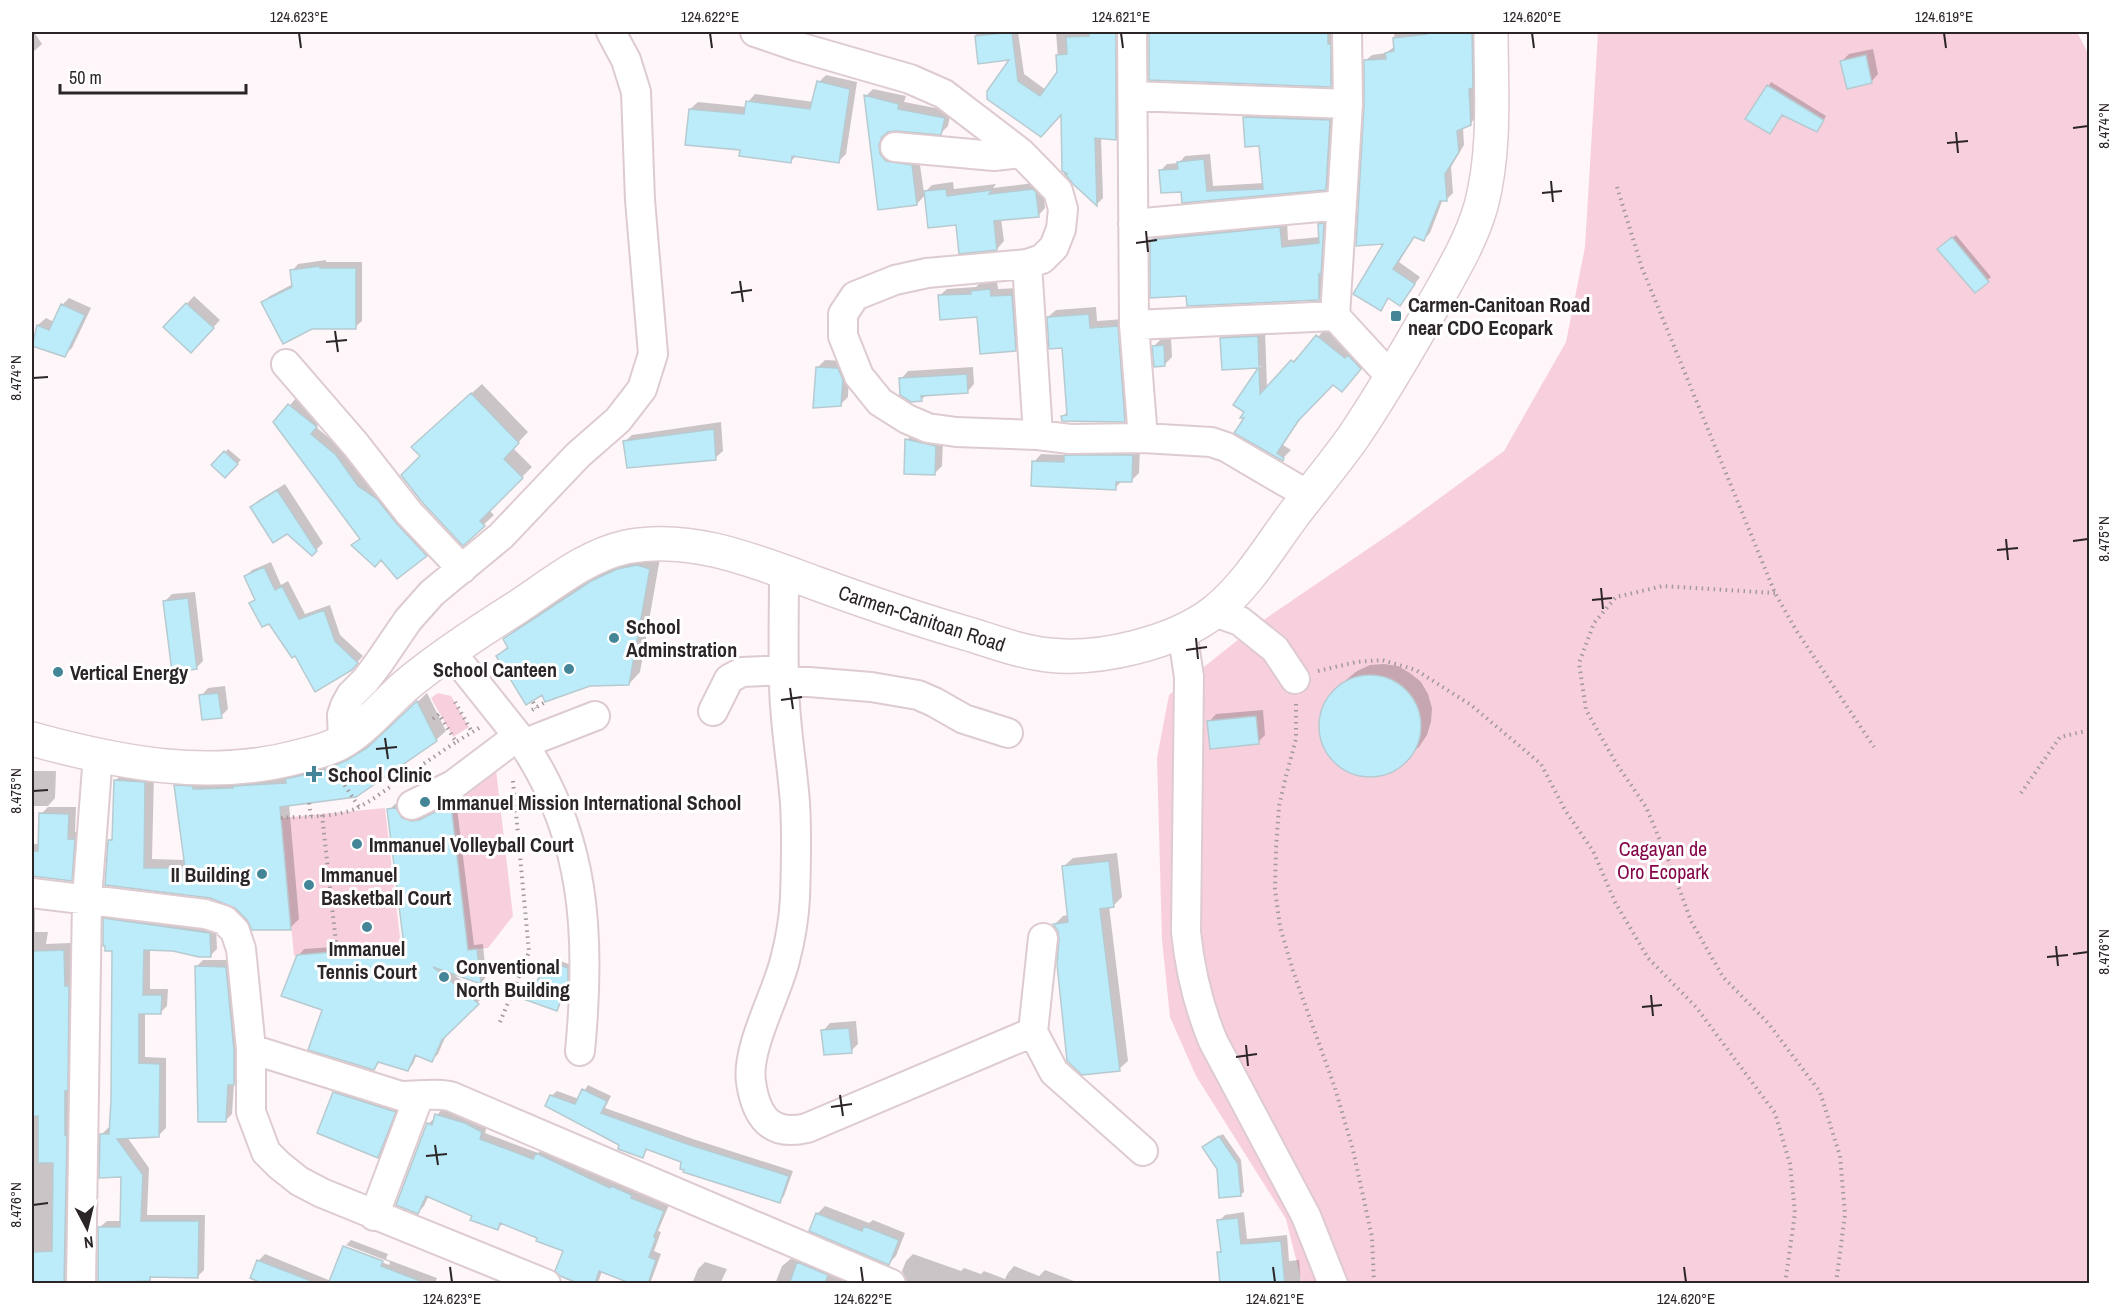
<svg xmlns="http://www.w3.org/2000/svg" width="2121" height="1315" viewBox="0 0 2121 1315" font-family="'Archivo Narrow',sans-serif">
<rect width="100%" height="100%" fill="#fef6f8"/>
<path fill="#f8d0dd" d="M1598,32H2077L2090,57L2089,1283H1302L1286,1219L1196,1076L1170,1017L1162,940L1157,758L1169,695L1259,623L1403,525L1504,451L1566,342L1585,247Z
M438,693L451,696L469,727L453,737L431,698Z
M495,761L513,916L488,948L468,950L448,777Z
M385,808L401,946L294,956L281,818Z"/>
<path fill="#0003" d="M32,32H34L42,44L32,53Z
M976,32H1018L1024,74L1046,90L1059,72L1056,32H1121L1122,133L1116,139L1101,137L1103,198L1097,204L1067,174L1068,172L1062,112L988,98L1012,58L980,62Z
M1150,32H1336L1337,79L1331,85L1150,79Z
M1394,32H1479V80L1475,84L1476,117L1470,124L1463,127L1464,145L1451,167L1453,193L1447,199H1443L1430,233L1424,239L1415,236L1399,262L1420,277L1400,304L1390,297L1380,309L1385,242L1366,105L1365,61L1372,55L1386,53L1395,46Z
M1873,49L1878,74L1871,82L1842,61L1849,54Z
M826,75L857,82L846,154L838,162L797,155L791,161L741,148L690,109L698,102L747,107L748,102L755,94L814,102L819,82Z
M1771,82L1826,116L1820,127L1783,113L1747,119Z
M873,89L906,96L904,102L951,111L948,126L941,133L896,129L887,131L885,138L919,158L924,193L932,185L953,182L954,189L996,184L993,188L1041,182L1043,185L1045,208L1038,216L1001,219L1004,241L997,249L957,223L925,195L917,204L879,208L866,96Z
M1251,111L1336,114L1332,182L1326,188L1183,201V190L1161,170L1167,164L1179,163L1185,156L1210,154L1213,186L1264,183L1260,144L1245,117Z
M1327,217L1326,291L1319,299L1187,294L1151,240L1159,233L1287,221L1288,240L1320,237L1319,224Z
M1956,235L1991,277L1975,291L1942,246Z
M326,260V262H362V321L355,327L263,302L270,296L293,284L292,271L298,264Z
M997,282L998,289L1019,288L1023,342L1015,350L978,316L939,296L947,289L976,287L979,284Z
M194,296L220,320L198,344L165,327Z
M69,298L91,308L72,348L64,355L32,344L38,325L46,318L54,322L62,305Z
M1096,307L1097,321L1124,319L1132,413L1125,420L1063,416L1068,411L1063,346L1048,317L1056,310Z
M1265,329L1267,389L1300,354L1302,355L1325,329L1368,361L1349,383H1333L1305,412L1283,445L1291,450L1282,459L1236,432L1246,416L1247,412L1235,405L1261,366L1223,368L1221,338L1229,331Z
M1171,338L1172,357L1165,364L1154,346L1161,339Z
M825,360L845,361L849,371L848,397L840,405L817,368Z
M973,367L974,384L967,392L927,394L921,400L901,379L908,371Z
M482,384L528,432L513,448L532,467L489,510L494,515L463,544L426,452L423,437Z
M296,398L322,420L316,427L342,449L365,480L383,492L432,549L397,577L382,558L353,545L360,538L275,423Z
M721,422L723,451L715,458L624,442L632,435Z
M914,432L943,439L942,466L934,474L907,440Z
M1073,448H1140L1139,473L1131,481L1123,480L1115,488L1034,462L1041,454L1066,455Z
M228,449L241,460L225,476L213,465Z
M285,484L323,543L312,554L288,532L252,508L259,500Z
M660,558L640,672L629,684H590L543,693L498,656L508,646L505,639L516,628L591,578L617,563Z
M271,562L281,585L288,581L305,614L330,605L340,635L363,656L351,669L295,654L270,622L251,604L256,599L246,576L252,570Z
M195,592L203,661L196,668L164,602L172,594Z
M1384,664L1398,666L1410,673L1421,682L1428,694L1432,708L1431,722L1427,735L1419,747L1395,768L1382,773L1368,775L1354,772L1341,766L1331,757L1324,745L1320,731L1321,717L1325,703L1346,680L1357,671L1370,665Z
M225,686L228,709L221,716L201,696L208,688Z
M427,693L446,731L436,740L356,796L289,804L299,919L290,928L248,919L236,907L210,897L106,884L109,841L114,836L116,780L125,771L154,773L152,859L185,860L175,786L184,777L336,761L358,751L378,739Z
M1263,710L1265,735L1258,742L1209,722L1216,714Z
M32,771H56L55,798L48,806H32Z
M456,800L474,945L483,944L486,977L481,983L453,974L483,997L447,1033L438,1054L432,1060L417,1054L413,1064L408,1070L380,1061L374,1069L323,1010L299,955L304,949L405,942L389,810L395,804L402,803L418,816L426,815Z
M48,807H76L75,832L82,833L79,872L71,880L32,875V844H40L41,814Z
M1117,853L1122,897L1113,906H1109L1128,1061L1119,1069L1061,939L1059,930L1055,924L1063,916L1069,915L1064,866L1073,858Z
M32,907H35V932H48L46,944L71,943L72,1276L64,1284H32Z
M111,912L216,927L217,949L210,956L173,950L150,949V989H168L167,1006L161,1012H145V1057L166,1058V1128L159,1135L127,1137L149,1168L147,1215H205L204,1270L197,1277L153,1276L150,1279L100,1227L107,1221H122V1175L101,1135L108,1128H111L114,949L105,919Z
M555,959L571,965L570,976L559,1006L556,1010L552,963Z
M203,960H233L241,1076L234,1083L232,1114L225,1121L196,967Z
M856,1021L858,1044L851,1051L823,1031L830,1023Z
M346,1082L406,1100L389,1145L378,1156L334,1093Z
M588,1085L611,1096L605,1108L693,1139L793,1171L784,1196L779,1201L648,1149L642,1156L621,1144L551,1096L557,1091L579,1099Z
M442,1109L471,1118L487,1126L485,1133L538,1153L543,1148L616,1183L618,1181L637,1189L635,1192L669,1205L658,1231L661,1232L654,1251L661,1254L651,1281L648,1284H637L602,1271L599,1280L595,1284H587L565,1250L539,1238L503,1223L498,1228L429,1195L424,1206L418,1212L428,1124L435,1118Z
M1223,1134L1241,1160L1244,1192L1240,1195L1218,1168L1207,1144Z
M825,1206L869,1223L873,1220L905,1233L896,1256L889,1263L817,1214Z
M1244,1212L1247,1239L1287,1235L1289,1261L1299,1260L1301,1284H1220L1219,1253L1222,1250L1219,1221L1225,1215Z
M351,1240L388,1254L386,1259L437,1278L434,1284H268L258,1261L265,1254L331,1281L346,1245V1248L389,1265L390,1262L346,1245Z
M798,1253L834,1269L831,1275L853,1284H775L782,1266Z
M913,1254L961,1271L964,1268L981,1274L984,1271L1005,1279L1008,1273L1014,1266L1039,1276L1045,1270L1079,1283L908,1284L902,1271L906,1261Z
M705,1262L727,1269L720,1284H692L698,1269Z"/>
<path fill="#bcebfa" stroke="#b7cad0" stroke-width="1.5" d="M1012,32L1018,81L1040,96L1057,72L1056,55L1067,54L1066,37L1089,36V32H1116V140L1095,138L1097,206L1073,184L1065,174H1068L1062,171L1061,115L1041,137L987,99V91L1009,60L978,64L975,36Z
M1149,32H1328V44H1331V87L1149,80Z
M1427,32H1472L1473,88L1469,89L1471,125L1457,131L1459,152L1445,174L1447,201H1440L1424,241L1414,237L1393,269L1415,284L1400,306L1388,298L1381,311L1353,294L1383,244L1356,246L1364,105V60L1386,59L1385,53L1394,51L1393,38L1427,34Z
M1866,55L1872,83L1847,89L1840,61Z
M817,81L850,89L839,163L792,156L791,163L739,156L740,150L685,145L689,109L744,114L746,101L810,109Z
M1767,85L1824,120L1817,132L1782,115L1770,134L1745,119Z
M864,95L899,104L898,109L945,118L941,135L896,131L888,132L882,137L879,145L880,154L886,161L912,165L917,205L878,210Z
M1243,117L1330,120L1326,190L1182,203L1181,192L1161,193L1159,170L1178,169L1177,162L1204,159L1207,191L1263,189L1259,146L1245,147Z
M946,189L947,196L992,190L989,194L1033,189L1036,192L1039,217L994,221L997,250L959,254L956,225L928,228L924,191Z
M1324,223L1321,276L1319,274V300L1187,306L1186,296L1150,298V240L1280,227L1282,247L1319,243L1318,224Z
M1952,237L1989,282L1975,293L1937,249Z
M320,266V268H356V329H312L283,344L261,302L292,287L290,270Z
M990,289L991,296L1012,295L1016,351L980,354L977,317L940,320L938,295L971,294L970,291Z
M186,303L214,328L191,353L163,327Z
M61,304L85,315L65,357L32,346L37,325L49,330Z
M1089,314L1090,328L1118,326L1125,422L1062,421L1061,416L1067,415L1062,348L1049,349L1047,317Z
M1316,335L1345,358L1348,355L1361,369L1342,392L1333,385L1298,421L1277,453L1284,458L1283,461L1234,433L1244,418H1240L1244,412L1233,405L1258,368L1222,370L1220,338L1258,336L1260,394L1291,360L1294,362Z
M1164,345L1165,366L1154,367L1152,346Z
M816,367L838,368L843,380L841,406L813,408Z
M967,374L968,393L921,396L922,401L911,402L900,395L899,378Z
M471,393L519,443L504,459L523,478L480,521L485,526L463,546L422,502L401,475L420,456L411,447Z
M288,404L317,427L311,434L336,455L358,486L377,499L397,524L427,556L397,579L381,560L375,567L351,545L360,539L273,422Z
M714,429L716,460L627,468L623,441Z
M905,439L936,446L935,475L904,474Z
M224,451L238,464L225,478L211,465Z
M1064,455H1133L1132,482H1116V490L1031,486L1032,461L1064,462Z
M277,490L317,551L312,556L287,534L273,543L250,507Z
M637,565L650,569L629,685L590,686L545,702L542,695L526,705L496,656L508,648L503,639L591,581L617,569Z
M264,567L275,590L282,586L299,619L324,610L335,641L358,663L352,670L315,692L295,656L292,658L269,624L262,627L249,603L255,600L244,576Z
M188,598L197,669L172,672L163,601Z
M1319 726a51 51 0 1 1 102 0a51 51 0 1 1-102 0Z
M218,693L222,718L202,720L199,695Z
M417,701L437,741L356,797L280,807L291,930H252L247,920L235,908L210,898L105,885L108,840H112L114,780L145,782L144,868H185L174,785L193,786V789L233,788V786L286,783L285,779L325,770L347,760L367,748Z
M1256,716L1259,744L1210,749L1207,721Z
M451,804L468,950L477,949L481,984L433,967L479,1004L442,1040L432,1062L415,1055L408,1071L378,1062L374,1070L308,1050L322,1010L281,996L297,955L404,946L387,809L396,808L402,818L411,821L419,820Z
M39,813L69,814L68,839H75L72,881L32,876V851H38Z
M1109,861L1114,907L1100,909L1120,1071L1082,1075L1067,1061L1057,964L1059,939L1058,931L1053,924L1068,922L1062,866Z
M103,918L210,933L211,957H199L173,951L144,950L143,995H162L161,1014H139V1063L160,1064L159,1137L117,1139L143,1175L141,1221H199L198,1278L150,1277V1281L98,1283V1227H120L121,1177L99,1178L100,1134H109L111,1100L112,951H105V946H103Z
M64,950L65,986H69L68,1091H65V1135L67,1134L64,1284H32V1252L52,1251L53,1163H38V1116L32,1117V951Z
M551,962L568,968V981L557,1011L523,999Z
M195,966L226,967L234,1050V1085H228L226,1122H198Z
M849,1028L852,1053L824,1055L821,1030Z
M582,1089L607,1101L601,1113L687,1144L789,1176L780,1203L683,1172L684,1170L680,1169L681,1162L646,1149L643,1158L618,1149L619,1145L545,1106L550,1095L575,1104Z
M333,1092L396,1112L378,1158L317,1133Z
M435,1114L465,1123L482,1132L480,1139L533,1159L536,1153L610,1188L611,1186L632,1195L631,1198L664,1211L654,1237L656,1238L649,1257L656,1260L648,1284H632L599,1271L595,1284H580L560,1276L555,1271L563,1251L536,1241L537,1238L500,1223L498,1230L470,1220L472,1216L426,1196L418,1214L396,1205L427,1123L432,1125Z
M1219,1136L1238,1164L1241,1196L1219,1198L1217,1169L1202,1147Z
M816,1213L862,1231L864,1226L899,1240L889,1265L809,1231Z
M1238,1218L1241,1244L1281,1241L1285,1284H1220L1217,1252H1221L1217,1220Z
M343,1246L383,1261L381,1266L423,1282V1284H328Z
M257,1260L314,1282V1284H264L250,1278Z
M797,1262L828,1275L825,1284H789Z"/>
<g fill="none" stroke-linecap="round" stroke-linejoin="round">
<defs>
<path id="minor" d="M755,32L799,47L910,79L944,94L1021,153L1058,191L1063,209L1061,229L1054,247L1042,259L1027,264L927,273L895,280L855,296L843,314V336L859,376L880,402L907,419L928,428L956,432L1038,435L1070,439L1143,438L1211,442L1226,447L1308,495
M1132,32L1134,325L1143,438
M1347,32L1348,104L1335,316L1391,377
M1133,96L1348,104
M895,147L994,156L1021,153
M1133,224L1341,205
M1027,264L1038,435
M1134,325L1335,316
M286,364L356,445L409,513L462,569
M784,572C784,608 783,644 784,681C784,721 792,762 795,803C797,833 796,867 795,898C794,918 790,941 785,960C777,994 746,1048 751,1082C756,1116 770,1137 807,1128L1033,1032L1043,938
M1214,612L1240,621L1275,649L1295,679
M1182,631L1189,677L1186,932C1190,971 1198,1005 1213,1041L1306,1216L1333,1284
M784,680L871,687L918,695L934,702L964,719L1008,733
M713,711L729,679L742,672L784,670
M518,736C587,834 591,937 580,1051
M343,742L342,715L345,706L351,695L365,681L378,664L408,620L432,593L501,536L578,455L618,420L642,389L653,354L640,200L636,92L626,60L611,32
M523,744L595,716
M412,805L453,785L518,736L451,652
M32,893L205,914L224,920L235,931L241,949L251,1049V1112L266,1152L279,1165L299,1181L322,1193L546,1284
M1033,1032L1054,1072L1143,1151
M251,1049L401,1096C420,1096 431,1093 450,1096L891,1284
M374,1216L419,1096
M81,1284L87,898L98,755"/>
<path id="major" d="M32,739C119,763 211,781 301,756C313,753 326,750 338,744C362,732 384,705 404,687C438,658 478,632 516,608C550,586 585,556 626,547C690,534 755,561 815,583C867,602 919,620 972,635C997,643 1022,652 1048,655C1098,661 1174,643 1214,612C1247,586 1270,546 1294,514C1314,488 1335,463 1354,436C1381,396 1406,353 1430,311C1449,277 1470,244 1481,206C1496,149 1491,90 1491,32"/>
</defs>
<use href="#minor" stroke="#decbd0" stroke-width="32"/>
<use href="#major" stroke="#decbd0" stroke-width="36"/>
<path stroke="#a1999b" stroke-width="4" stroke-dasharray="1.5 4.5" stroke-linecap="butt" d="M1617,187L1642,268L1775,593L1796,630L1874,747
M1775,593L1663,586L1616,597L1594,623L1579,663L1586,710L1616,763L1646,807L1672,869L1691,921L1723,977L1768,1023L1820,1092L1840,1156L1845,1214L1836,1284
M1318,671L1356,662L1382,660L1416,670L1471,705L1541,764L1565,810L1593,851L1615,902L1648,958L1696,1007L1775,1113L1790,1164L1795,1213L1785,1284
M455,702L472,732
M533,702L536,708
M1296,704V739L1286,776L1279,806L1276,848L1275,889L1280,927L1293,971L1335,1088L1353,1150L1372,1237L1374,1284
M532,710L545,702
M433,719L439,714L456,742L479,728
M338,775L359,807
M404,777L456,742
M2021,793L2060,737L2090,730
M309,803L311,816
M322,815L337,952
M281,818C305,816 335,818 357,808C370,802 382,792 393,785
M500,1022L529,952L513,781"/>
<use href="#minor" stroke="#fff" stroke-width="28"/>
<use href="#major" stroke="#fff" stroke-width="33"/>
</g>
<path fill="none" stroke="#2c2527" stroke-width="2" d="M299,33L301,48M710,33L712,48M1121,33L1123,48M1532,33L1534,48M1944,33L1946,48M2073,128L2088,126M1956,132L1958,153M1947,143L1968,141M1551,181L1553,202M1542,193L1562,191M1146,231L1148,252M1136,243L1157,240M740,281L743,302M731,293L752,290M335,331L338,352M326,342L347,340M33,378L48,377M2006,539L2008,560M2073,541L2088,539M1997,550L2018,548M1601,588L1603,609M1592,600L1612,598M1196,638L1198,659M1186,650L1207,647M790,688L793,709M781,700L802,697M385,738L388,759M376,749L397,747M33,791L48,790M2056,946L2058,966M2073,954L2088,952M2047,957L2068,955M1651,995L1653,1016M1642,1007L1662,1005M1246,1045L1248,1066M1236,1057L1257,1054M840,1095L843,1116M831,1107L852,1104M435,1145L438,1165M426,1156L447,1154M33,1205L48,1203M450,1267L452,1282M861,1267L863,1282M1273,1267L1275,1282M1684,1267L1686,1282"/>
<g fill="#458598" stroke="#fff" stroke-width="2">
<rect x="1390" y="310" width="12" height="12" rx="3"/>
<circle cx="614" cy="638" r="6"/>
<circle cx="569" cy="669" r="6"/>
<circle cx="58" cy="672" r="6"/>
<path d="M311 765h6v6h6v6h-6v6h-6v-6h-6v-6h6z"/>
<circle cx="425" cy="802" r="6"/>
<circle cx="357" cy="844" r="6"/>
<circle cx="262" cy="874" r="6"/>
<circle cx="309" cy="885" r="6"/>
<circle cx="367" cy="927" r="6"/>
<circle cx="444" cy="977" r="6"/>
</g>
<g text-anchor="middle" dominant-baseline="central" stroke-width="6" stroke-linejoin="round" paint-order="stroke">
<g font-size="20" font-weight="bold" fill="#2c2527" stroke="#fff" text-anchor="start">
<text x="1408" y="304">Carmen-Canitoan Road<tspan x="1408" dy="23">near CDO Ecopark</tspan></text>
<text x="626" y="626">School<tspan x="626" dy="23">Adminstration</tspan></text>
<text x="557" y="669" text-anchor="end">School Canteen</text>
<text x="70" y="672">Vertical Energy</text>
<text x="328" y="774">School Clinic</text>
<text x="437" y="802">Immanuel Mission International School</text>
<text x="369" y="844">Immanuel Volleyball Court</text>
<text x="250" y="874" text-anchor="end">II Building</text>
<text x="321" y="874">Immanuel<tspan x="321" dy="23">Basketball Court</tspan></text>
<text x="367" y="948" text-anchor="middle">Immanuel<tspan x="367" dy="23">Tennis Court</tspan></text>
<text x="456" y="966">Conventional<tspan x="456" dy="23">North Building</tspan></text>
</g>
<g font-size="20" fill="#2c2527" stroke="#fff">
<text transform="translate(922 618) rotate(18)">Carmen-Canitoan Road</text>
</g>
<g font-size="20" fill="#840649" stroke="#fff">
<text x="1663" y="848">Cagayan de<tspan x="1663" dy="23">Oro Ecopark</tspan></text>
</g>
</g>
<rect width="2121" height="1315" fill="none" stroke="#ffffff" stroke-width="66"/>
<g transform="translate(87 1228) rotate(173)" stroke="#ffffff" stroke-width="4.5" paint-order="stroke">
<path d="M0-4.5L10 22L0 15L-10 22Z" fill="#2c2527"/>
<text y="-9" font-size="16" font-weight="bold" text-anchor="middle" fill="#2c2527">N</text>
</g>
<path d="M60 84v9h186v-9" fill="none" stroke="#2c2527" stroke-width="3"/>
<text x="69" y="84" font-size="18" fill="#2c2527" stroke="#ffffff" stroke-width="4.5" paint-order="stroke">50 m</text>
<rect x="33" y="33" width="2055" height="1249" fill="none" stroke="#2c2527" stroke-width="2"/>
<g font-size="15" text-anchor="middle" fill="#2c2527">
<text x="299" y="22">124.623°E</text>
<text x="710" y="22">124.622°E</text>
<text x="1121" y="22">124.621°E</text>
<text x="1532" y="22">124.620°E</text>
<text x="1944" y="22">124.619°E</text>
<text transform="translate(2104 126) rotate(-90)" y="5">8.474°N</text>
<text transform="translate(16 378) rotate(-90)" y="5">8.474°N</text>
<text transform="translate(2104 539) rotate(-90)" y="5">8.475°N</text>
<text transform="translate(16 791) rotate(-90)" y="5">8.475°N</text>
<text transform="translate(2104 952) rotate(-90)" y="5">8.476°N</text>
<text transform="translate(16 1205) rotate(-90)" y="5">8.476°N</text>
<text x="452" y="1304">124.623°E</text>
<text x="863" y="1304">124.622°E</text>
<text x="1275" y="1304">124.621°E</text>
<text x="1686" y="1304">124.620°E</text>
</g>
</svg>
